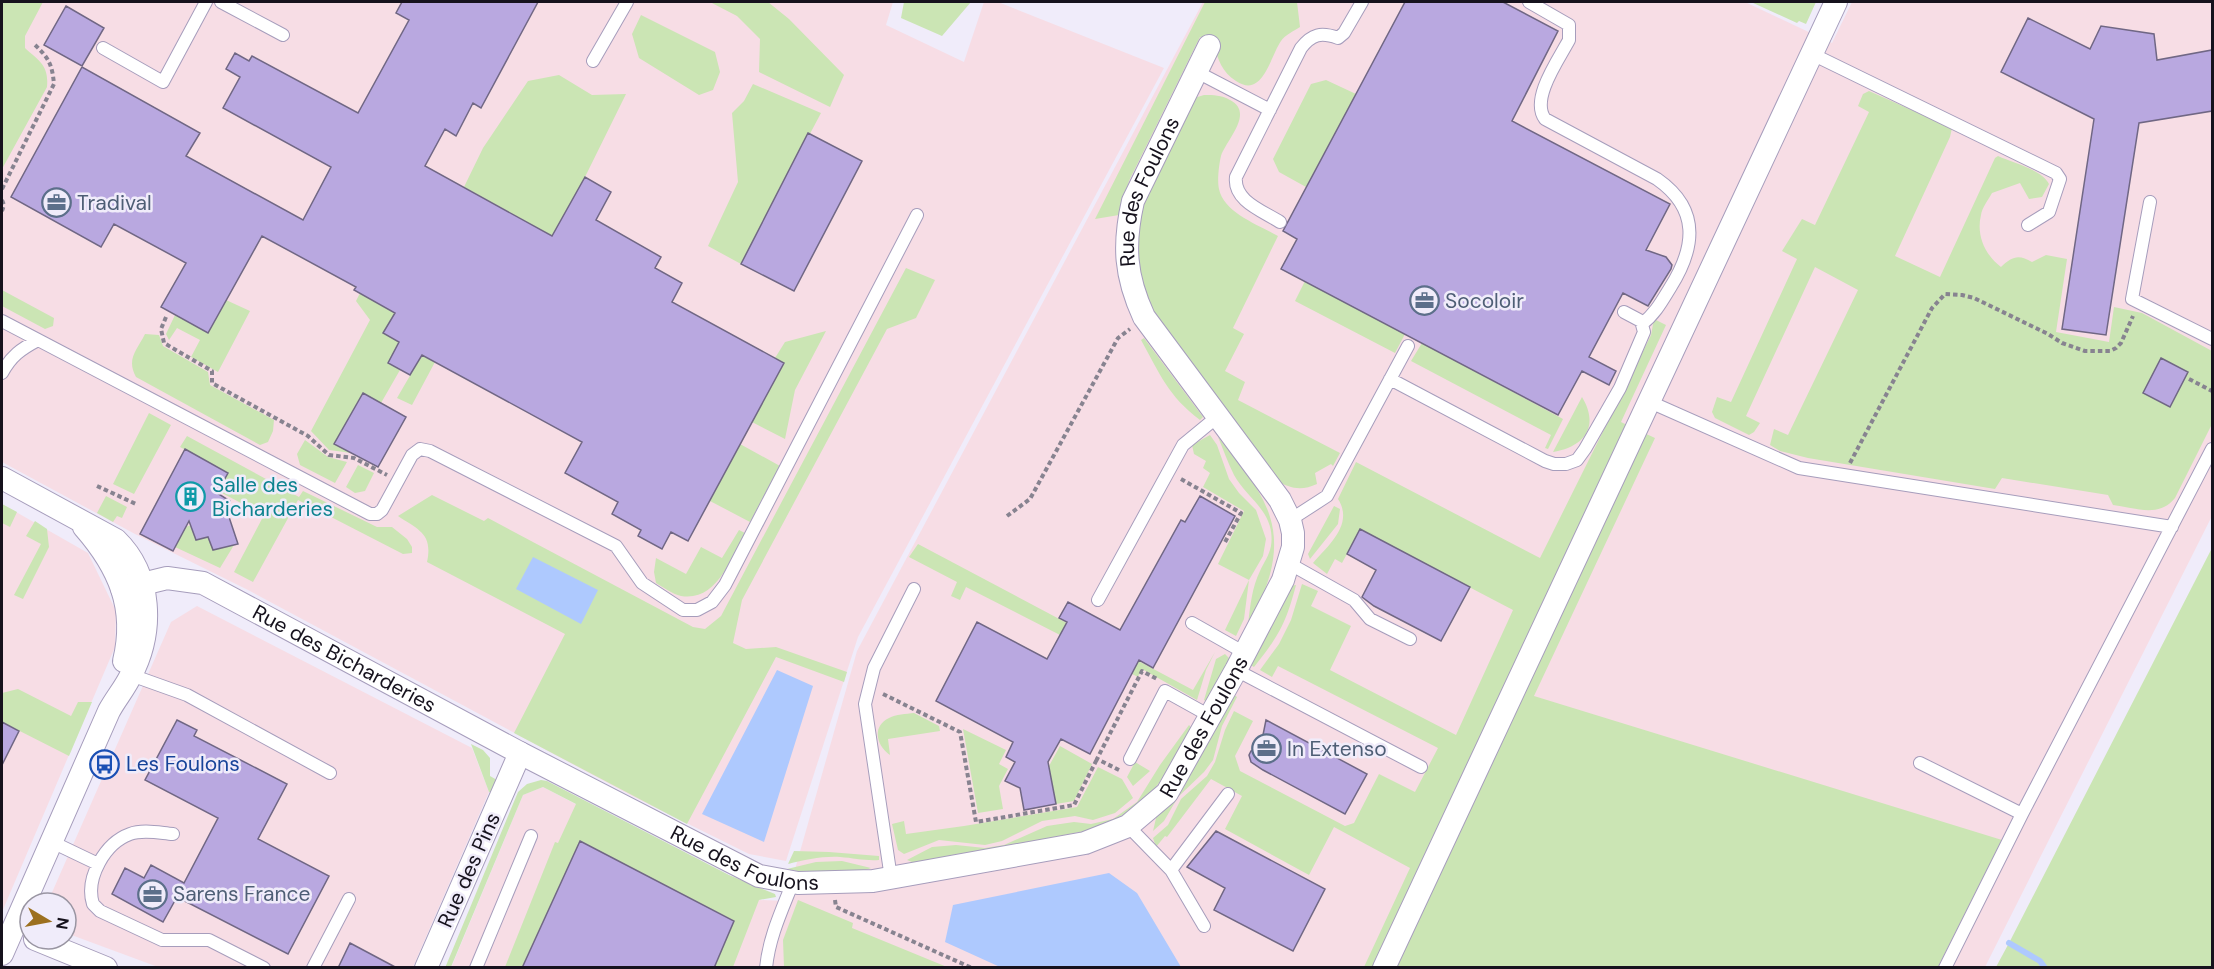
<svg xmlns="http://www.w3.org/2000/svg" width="2214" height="969" viewBox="0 0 2214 969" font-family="'DM Sans',sans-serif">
<rect width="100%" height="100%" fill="#f0ecfa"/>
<path fill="#f7dde5" d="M2,2H893L886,25L964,62L984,2H998L1164,68L858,637L786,861L749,854L632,796L248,590L135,534L2,462Z
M1203,2H1745L1832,43L1852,2H2212V516L1985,967L451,968L523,795L543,787L759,900L786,901L857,651Z
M2,504L88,553L116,611L115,647L2,912Z
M197,606L472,748L489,792L413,967H158L66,933V903H51L50,897L171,622Z"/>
<path fill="#cbe5b4" d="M2,2H43L25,36V48C39,61 49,65 47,87L2,169Z
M710,2H768L789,19L844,75L830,107L759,72L760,39L737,16Z
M904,2H971L942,36L901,18Z
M1205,2H1297L1300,27C1294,31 1285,35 1281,41C1270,57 1263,99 1236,81C1222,72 1218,60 1214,45L1200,37L1129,181L1119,215L1095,219Z
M1751,2H1816L1806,24L1799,21L1797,23Z
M641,15L715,52L720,72L713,90L699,95L639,58L632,34Z
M559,75L592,95L626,94L585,177L552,236L464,187L483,148L528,81Z
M1326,80L1356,94L1306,187L1279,172L1273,159L1311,84Z
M753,84L821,113L741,264L708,246L738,182L732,113L744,101Z
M1869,91L1952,128L1950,137L1895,256L1940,277L1995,158L1998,156C2013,163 2041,169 2049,184L2042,197L2029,199L2020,183L1992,193C1988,200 1982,208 1981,215C1976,235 1985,255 2001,267C2012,256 2019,254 2032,262L2046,255L2067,259L2056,332L2109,342L2114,307L2142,313L2212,351V424L2175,498C2159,518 2136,508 2113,505L2108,495L2002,478L1995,489L1808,458L1780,451L1770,445L1774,429L1788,435L1858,290L1815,267L1746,416L1760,423L1754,432L1749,435L1715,418L1712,412L1717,397L1731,402L1797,259L1782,251L1802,219L1815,225L1869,112L1858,106L1863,94Z
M1204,95C1214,95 1221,95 1230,100C1255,113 1226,140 1221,156C1219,164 1217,181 1219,189C1224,213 1259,225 1278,236L1233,328L1244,334L1225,371L1245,382L1238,400L1340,453L1333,466L1331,464L1315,473L1317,484C1302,491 1290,489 1276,480L1158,322L1140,278L1137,225L1142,201L1191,99Z
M906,268L935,280L916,318L887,329L742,600L733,643L746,649L776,647L847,672L844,682L776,657L687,824L514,733L565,634L427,562C433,534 419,530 398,516L432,495L484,521L488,518L693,627L705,629L721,616Z
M1305,281L1405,334L1395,353L1295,301Z
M2,290L54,318L53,326L45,329L2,306Z
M360,293L395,313L384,333L400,342L388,363L400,370L381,403L362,394L335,444L352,453L329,450L311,431L370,320L356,301Z
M226,300L250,311L218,372L191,357L200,340L177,328L169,340L166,334L175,315Z
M1654,319L1666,325L1621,422L1629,426L1376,967H1364L1410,868L1334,827L1309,875L1225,829L1242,796L1211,779L1167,837L1165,836L1156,847L1153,838L1168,825L1181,799L1207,776L1215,762L1225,730L1234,711L1253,721L1235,756L1240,771L1345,826L1354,823L1379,774L1415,792L1438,748L1278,666L1272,677L1260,670L1279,644L1291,620L1302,584L1318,591L1311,606L1351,626L1330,670L1456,735L1513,610L1360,530L1342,563L1335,559L1327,574L1313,563C1329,545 1354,524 1338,499L1356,462L1540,558L1651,335Z
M826,331L795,390L785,439L752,422L784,363L775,358L785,342Z
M145,334L159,335L163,346L208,372L210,385L274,420L273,431L268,442L260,445L136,377C126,359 137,350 145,334Z
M1144,338L1203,417L1200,420C1168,396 1160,374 1141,340Z
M1422,343L1563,419L1548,449L1545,448L1551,435L1411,361Z
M422,355L435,362L412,405L397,398Z
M1582,397C1600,427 1584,447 1553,452Z
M149,413L171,425L134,494L113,484Z
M1642,432L1655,438L1534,696L2002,840L1938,967L1389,968Z
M1210,435L1217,445L1229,479L1239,493L1256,510L1266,539L1263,556L1249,580L1244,619L1236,636L1225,630L1249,580L1218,564L1244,511L1203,487L1210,473L1203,468L1206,461L1194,454L1192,445Z
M187,436L299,497L303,491L377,527H392L407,539L412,547V553L403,554L298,500L253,582L234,572L264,515L218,491L227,472L180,447Z
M1218,437C1257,486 1290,520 1266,587C1261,600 1254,612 1248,625C1250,607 1252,587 1260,571C1264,562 1269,556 1271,546C1276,512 1247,499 1234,475C1228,463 1223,449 1218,437Z
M305,440L328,457L347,462L335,483L300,465L297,454Z
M740,444L780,466L750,522L710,501Z
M358,465L374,473L365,491L355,493L346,487Z
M106,496L127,507L122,518L117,516L113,522L97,513Z
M2,504L17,512L10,527L2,523Z
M1334,506L1340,509L1338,524L1310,559L1308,554Z
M35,521L47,529L49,547L23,599L14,595L41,544L26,536Z
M191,525L196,540L208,537L234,545L220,568L175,547L179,540L175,537L180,529Z
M739,530L745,533C731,558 717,602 681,596C672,594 663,587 656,583L654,572L656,558L686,574L701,547L722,558Z
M918,544L1193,690L1215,652L1206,670L1197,700L1142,669L1138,677L1132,674L1060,635L966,587L960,600L951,596L957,582L909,557Z
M2212,548V967H1996L2009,943Z
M1296,585C1286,623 1279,636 1254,667L1249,664L1291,586Z
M1225,654L1230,659L1207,702L1204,700L1216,659Z
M18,689L71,716L78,702H92L69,756L2,722V693Z
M1233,694L1237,697L1222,726L1213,760L1204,772L1178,797L1164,821L1153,831L1157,814Z
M914,713L939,726L940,731L888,739L890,755C877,746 871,727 889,718C896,714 906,714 914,713Z
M1189,725L1192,728C1165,779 1151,805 1095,829L917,864L907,860L932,847L956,845L985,848L1004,845L1047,826L1074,822L1091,824L1113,819L1137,802L1160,765Z
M963,729L1006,750L999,764L1008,769L999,786L1003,809L978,813Z
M471,744L483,750L490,758V776L497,780L492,793L489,792Z
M1060,746L1092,764L1074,801L1056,804L1049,766Z
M1135,762L1150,771L1133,786L1127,777Z
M1098,767L1122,779L1133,798L1115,813L1093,820L1075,816L1042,821L1002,841L985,845L939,840L904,854L898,850L892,824L904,821L906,834L964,826L1077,807Z
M541,780L547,781L729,875L775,894L776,897L759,900L733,967H714L733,920L580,842L522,967H505L555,842L558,843L576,804L543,787L523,795L451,967L445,968L518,792L527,784Z
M794,851L829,852L879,856V860C865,861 854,858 840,857C822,856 805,860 788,864Z
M842,861L871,868C849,878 810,874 787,869L816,862Z
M798,900L853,923L852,928L947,967H784L783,940Z"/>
<path fill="#aec9fe" d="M533,557L598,590L581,624L516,589Z
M777,670L813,686L764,842L702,814Z
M1109,873L1137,893L1181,967H1000L945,942L953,905Z"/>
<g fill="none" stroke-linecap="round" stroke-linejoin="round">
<path stroke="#aec9fe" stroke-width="6" d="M2009,943L2040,961L2045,968"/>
</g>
<path fill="#b9a8e0" stroke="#706784" stroke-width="1.5" d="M402,2H538L481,108L473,103L456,136L445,129L425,166L552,236L585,177L611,192L596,220L661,257L655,268L682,283L672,302L784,363L688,541L671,532L662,549L638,536L641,530L612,514L618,502L565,473L582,442L422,355L410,375L388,363L399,342L383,333L395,313L354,290L356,287L262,236L208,333L161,307L186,263L114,224L101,247L11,197L82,67L200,133L186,156L303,220L331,167L223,108L240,77L226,69L235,53L249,61L252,56L358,113L409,20L396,13Z
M1405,2H1503L1558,31L1512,121L1670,204L1646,250L1666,257L1672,265L1671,269L1648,306L1623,293L1589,357L1616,371L1609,385L1582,371L1558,415L1281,269L1297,239L1283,231Z
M66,6L104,28L82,66L44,45Z
M2028,18L2090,49L2101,26L2154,34L2157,60L2212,50V111L2139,123L2106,335L2062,329L2094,119L2001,72Z
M808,133L862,161L794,291L741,264Z
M2161,358L2188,372L2170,407L2143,393Z
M363,393L406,417L378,467L334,444Z
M185,449L228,473L217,493L230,501L226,508L238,544L213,550L208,537L196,540L189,521L173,551L140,534Z
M1200,496L1235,516L1153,668L1139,660L1090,754L1061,739L1048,762L1056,804L1024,810L1020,788L1005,781L1015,762L1006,757L1013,742L936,701L977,622L1047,659L1067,622L1059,618L1068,602L1120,630L1181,520L1185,522Z
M1360,529L1470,587L1441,641L1374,606L1362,597L1376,570L1347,554Z
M177,720L197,730L194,736L287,784L258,839L329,876L288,954L177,897L163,922L112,894L125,868L144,878L151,865L184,883L218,818L145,780Z
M1266,720L1367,774L1345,814L1263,770L1251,762L1249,755L1251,751L1261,745Z
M2,722L19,731L2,765Z
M1216,831L1325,889L1293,951L1214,910L1225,888L1187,867Z
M580,841L734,921L714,968H522Z
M350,943L397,968H338Z"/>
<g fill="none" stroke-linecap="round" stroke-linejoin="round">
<defs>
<path id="service" d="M221,2L283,35
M1529,2L1569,25V40C1559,59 1530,99 1545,119L1657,179C1700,209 1696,247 1670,288C1662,301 1655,314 1642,324
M103,48L163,82L206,2
M1812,54L2056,173L2060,179L2049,212L2028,225
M593,61L627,2
M1197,72L1270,110
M2150,202L2132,299L2212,339
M1280,222C1263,211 1233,201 1236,177L1301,48C1312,34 1321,32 1338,38L1344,33L1362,2
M2,321L370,514H377L382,510L412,455L420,449L430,451L616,546L642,583L683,610H697L712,602L725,585L917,215
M2,373C11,356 21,349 38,340
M1390,379L1545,461L1554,464H1566L1577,460L1585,449L1620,388L1644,332L1641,321L1624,312
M1650,402L1799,468L2172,527
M1290,520L1327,496L1408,346
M1290,564L1354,600L1370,619L1410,639
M1098,600L1183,445L1217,417
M1192,623L1245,653
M1236,670L1421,767
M131,675L187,695L330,773
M1130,759L1165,691L1210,716
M1920,763L2022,814
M1128,826L1171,870L1204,926
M173,834C160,833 143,829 130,834C105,843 85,878 93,904L100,911L162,940H209L264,968
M52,842L98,864
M1171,870L1228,794
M891,878L865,704L874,668L914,589
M313,968L349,899
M476,968L531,836
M766,968C769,937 782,910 793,882
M1945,968L2022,814L2212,449"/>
<g id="minor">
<path d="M2,478L116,540C152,575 154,631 131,675C125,688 116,698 109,711L2,954"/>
<path d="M84,527C119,567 137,608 124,661"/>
<path id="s1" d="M122,589L167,578L203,583L520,753L426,968"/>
<path id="s2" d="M520,753L759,876L798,883L873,881L1085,843L1128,826L1167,793L1236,670L1283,580L1293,547V533L1290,520L1280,500L1144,317C1125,276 1123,245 1133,201L1209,46"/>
<path d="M35,939L106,968"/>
<path d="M1384,968L1836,2"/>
</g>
</defs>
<use href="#service" stroke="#a69dbc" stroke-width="14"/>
<use href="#minor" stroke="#a69dbc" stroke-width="24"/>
<path stroke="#878390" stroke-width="4" stroke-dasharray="4.5 3" stroke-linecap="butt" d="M2,189L54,84C52,64 49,58 34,44
M2,200L4,205L2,211
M166,317L161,329L164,343L212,371V383L308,436L329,455L354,458L387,475
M2189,379L2212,391
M1850,463L1932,308L1945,294L1962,295L1974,298L2048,334L2062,343L2085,351H2110L2116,348L2121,343L2133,316
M1181,479L1241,513L1224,544
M97,486L136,504
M1007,516L1030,499L1118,338L1130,329
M883,694L960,732L976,822L1074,805L1097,759
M1119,770L1097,759L1142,671L1157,679
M835,900L836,907L972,968"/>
<use href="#service" stroke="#fff" stroke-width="12"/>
<use href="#minor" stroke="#fff" stroke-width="22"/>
</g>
<defs>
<symbol id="office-ring" viewBox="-11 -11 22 22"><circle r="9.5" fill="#f0ecfa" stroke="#5c6f8a" stroke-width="1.5"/><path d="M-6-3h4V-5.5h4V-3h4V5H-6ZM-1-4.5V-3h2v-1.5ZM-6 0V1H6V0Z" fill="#5c6f8a"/></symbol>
<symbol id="building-ring" viewBox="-11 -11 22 22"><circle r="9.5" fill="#f0ecfa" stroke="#0f9aa8" stroke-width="1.5"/><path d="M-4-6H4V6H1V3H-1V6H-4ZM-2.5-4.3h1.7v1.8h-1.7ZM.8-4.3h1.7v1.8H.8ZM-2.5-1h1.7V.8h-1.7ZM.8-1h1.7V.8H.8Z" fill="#0f9aa8"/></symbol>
<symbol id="bus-ring" viewBox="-11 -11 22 22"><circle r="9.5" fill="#f0ecfa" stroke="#1a4fb4" stroke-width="1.5"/><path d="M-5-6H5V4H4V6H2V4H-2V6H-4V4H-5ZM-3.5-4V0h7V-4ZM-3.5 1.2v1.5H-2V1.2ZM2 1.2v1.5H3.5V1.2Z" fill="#1a4fb4"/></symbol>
</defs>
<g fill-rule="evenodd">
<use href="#office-ring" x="40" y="186" width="33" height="33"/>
<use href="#office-ring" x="1408" y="284" width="33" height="33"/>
<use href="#building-ring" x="174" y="480" width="33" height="33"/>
<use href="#office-ring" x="1250" y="732" width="33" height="33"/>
<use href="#bus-ring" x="88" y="748" width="33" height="33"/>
<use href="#office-ring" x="136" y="878" width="33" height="33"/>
</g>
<g text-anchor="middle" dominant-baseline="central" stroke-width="5" stroke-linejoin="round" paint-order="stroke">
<g font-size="21" fill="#16121d" stroke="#f0ecfa">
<text stroke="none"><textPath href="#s2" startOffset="1383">Rue des Foulons</textPath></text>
<text stroke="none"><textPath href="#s1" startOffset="243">Rue des Bicharderies</textPath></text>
<text stroke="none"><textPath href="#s2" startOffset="772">Rue des Foulons</textPath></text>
<text stroke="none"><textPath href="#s2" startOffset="250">Rue des Foulons</textPath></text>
<text transform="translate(469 870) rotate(-66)">Rue des Pins</text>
</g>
<g font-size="21" fill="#4e5e75" stroke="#f0ecfa" text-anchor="start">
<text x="77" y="203">Tradival</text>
<text x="1445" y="301">Socoloir</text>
<text x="1287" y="749">In Extenso</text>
<text x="173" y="894">Sarens France</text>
</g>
<g font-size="21" fill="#0d838f" stroke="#f0ecfa" text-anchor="start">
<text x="212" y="485">Salle des<tspan x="212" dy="24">Bicharderies</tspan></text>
</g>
<g font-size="21" fill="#164399" stroke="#f0ecfa" text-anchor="start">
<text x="126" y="764">Les Foulons</text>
</g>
</g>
<rect width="2214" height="969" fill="none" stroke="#16121d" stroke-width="6"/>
<g transform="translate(48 921) rotate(100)"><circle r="28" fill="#f0ecfa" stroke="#9995a2" stroke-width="1.5"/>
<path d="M0-4.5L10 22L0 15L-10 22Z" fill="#9c701f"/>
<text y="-9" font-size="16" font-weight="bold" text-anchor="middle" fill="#16121d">N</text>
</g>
</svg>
